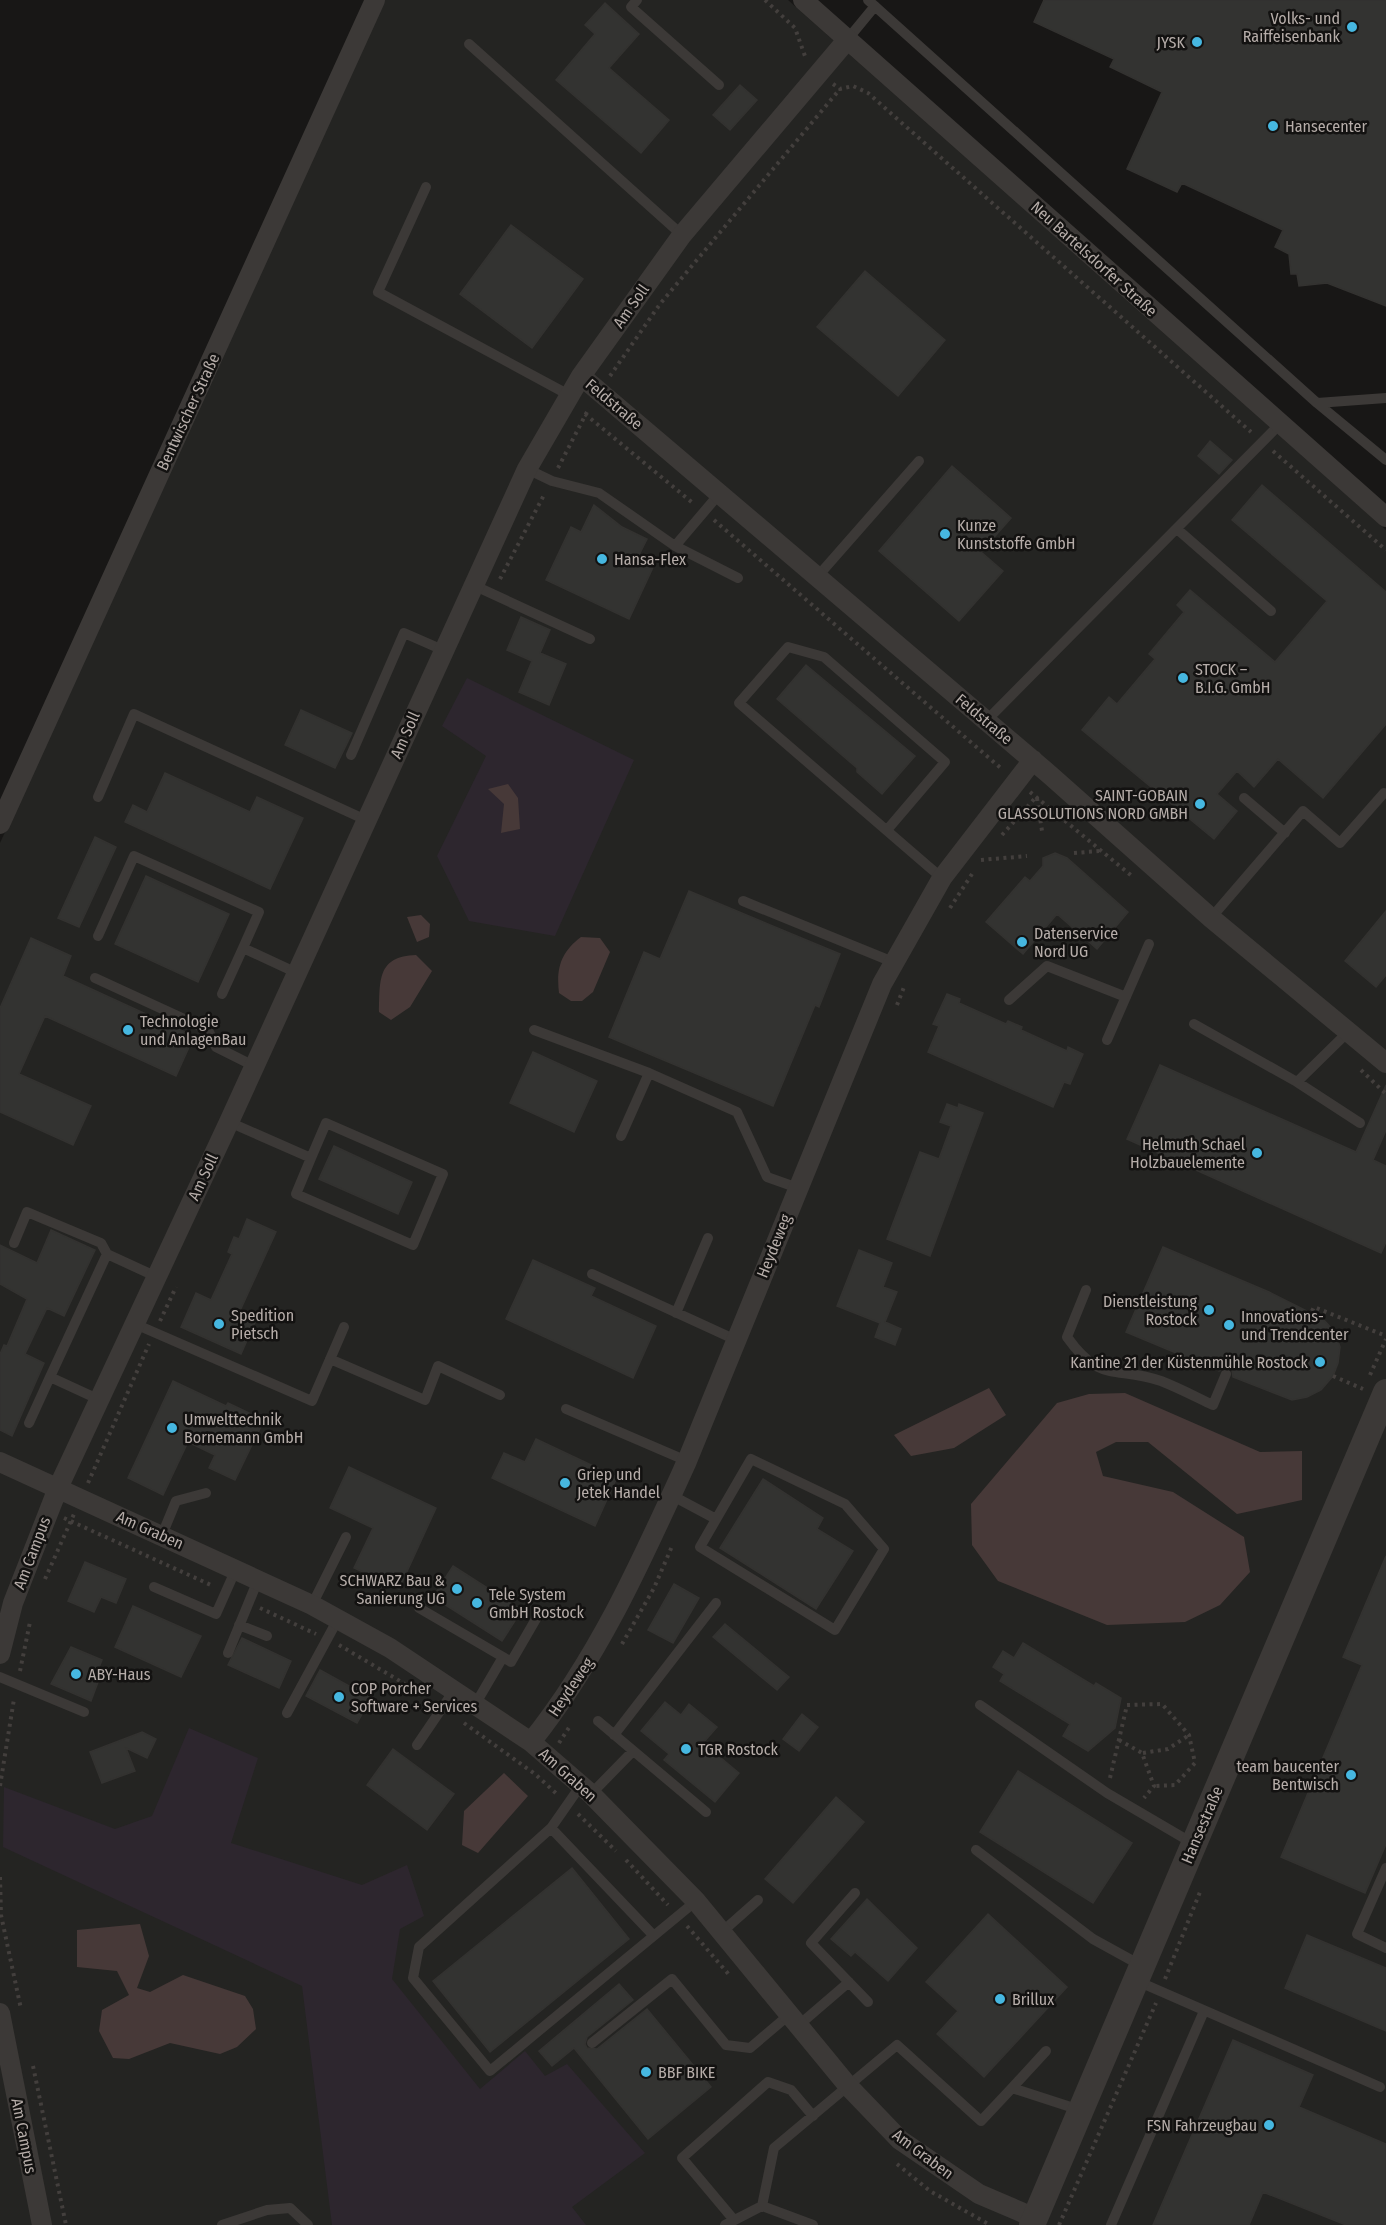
<svg xmlns="http://www.w3.org/2000/svg" width="1386" height="2225" viewBox="0 0 1386 2225" font-family="'Fira Sans Condensed',sans-serif">
<rect width="100%" height="100%" fill="#181716"/>
<path fill="#242422" d="M385,0H788L1386,530V2225H0V843Z"/>
<path fill="#2d262e" d="M467,678L634,760L555,936L469,921L437,856L486,756L442,726Z
M189,1728L258,1758L231,1843L362,1885L407,1865L424,1916L400,1929L392,1979L480,2089L525,2051L545,2076L567,2064L645,2153L572,2207L586,2225H332L302,1986L3,1847L4,1787L115,1829L152,1816Z"/>
<path fill="#473938" d="M508,784L518,798L520,829L501,833L504,804L488,789Z
M421,915L430,924L429,937L417,942L407,917Z
M581,937L600,938L610,952L593,992L582,1001H571L559,993C556,968 561,952 581,937Z
M416,955L432,971L410,1007L391,1020L379,1012C380,981 377,956 416,955Z
M989,1388L1006,1415L954,1448L911,1456L894,1435Z
M1125,1393L1260,1452L1302,1451V1500L1237,1514L1148,1442H1116L1096,1452L1103,1476L1173,1492L1244,1537L1250,1572L1220,1605L1185,1622L1107,1625L998,1581L972,1545L971,1504L1057,1403L1089,1394Z
M504,1773L528,1796L478,1853L462,1845L464,1811Z
M140,1924L149,1956L137,1988L150,1992L183,1975L245,1996L253,2009L256,2029L237,2047L220,2054L170,2043L129,2059L113,2058L99,2031L102,2010L129,1995L117,1971L77,1967V1930Z"/>
<path fill="#333331" stroke="#333230" stroke-width="1.5" d="M1044,0H1386V306L1327,283L1299,286L1297,274H1291L1289,254L1275,247L1283,230L1182,183L1177,192L1127,169L1162,92L1110,67L1114,59L1034,22Z
M605,3L639,34L609,68L669,120L641,153L556,80L595,34L585,25Z
M740,85L757,100L730,130L713,115Z
M511,225L583,279L532,348L460,294Z
M865,271L945,340L898,396L817,327Z
M1210,441L1232,460L1219,474L1198,456Z
M952,466L1011,518L981,552L1003,571L959,621L879,551Z
M1262,485L1386,592V724L1323,798L1278,759L1254,787L1237,771L1217,794L1237,811L1214,839L1082,730L1109,697L1117,704L1155,659L1149,654L1184,612L1177,605L1190,590L1275,662L1327,601L1232,520Z
M594,505L622,527L647,539L639,555L655,563L629,619L546,580L571,527L581,532Z
M521,617L550,630L540,653L566,664L549,705L519,692L532,661L507,650Z
M806,665L915,756L882,794L857,772V768L777,699Z
M301,710L352,733L335,768L285,745Z
M165,773L250,812L257,797L303,818L270,889L125,822L133,805L147,812Z
M95,837L116,847L79,927L58,918Z
M1055,853L1067,858L1128,912L1097,949L1057,914L1023,954L986,922L1025,877L1030,881L1043,866V858Z
M146,876L229,914L198,982L115,944Z
M689,891L840,954L819,1007L815,1005L773,1106L609,1037L644,952L660,959Z
M1386,911V975L1376,987L1345,961Z
M31,938L71,956L63,976L194,1036L176,1076L45,1016L19,1074L91,1106L73,1145L0,1112V1008Z
M947,994L960,999L959,1003L1006,1024L1008,1021L1022,1027L1021,1030L1067,1051L1068,1047L1083,1054L1070,1084L1064,1082L1053,1107L928,1052L939,1026L933,1024Z
M533,1052L597,1081L574,1132L510,1103Z
M1160,1065L1356,1152L1386,1085V1130L1373,1160L1386,1166V1242L1381,1253L1127,1139Z
M947,1104L958,1108L959,1104L983,1113L930,1256L887,1239L920,1152L939,1159L951,1126L940,1122Z
M334,1146L412,1182L398,1214L319,1179Z
M247,1219L276,1232L239,1313L256,1320L241,1354L181,1327L196,1293L211,1300L232,1254L228,1252L234,1237L239,1239Z
M51,1230L95,1250L64,1316L47,1308L25,1354L44,1363L12,1436L0,1430V1354L4,1345L7,1346L27,1299L0,1284V1245L37,1263Z
M1163,1247L1269,1292L1323,1319L1335,1332L1340,1347L1338,1363L1333,1376L1321,1390L1307,1397L1292,1400L1233,1377L1232,1370L1228,1367L1219,1371L1126,1332Z
M859,1250L892,1263L883,1287L897,1292L885,1322L901,1329L895,1345L875,1337L880,1323L837,1306Z
M533,1260L595,1288L591,1296L656,1326L633,1378L506,1319Z
M173,1381L226,1406L228,1403L264,1420L235,1480L209,1468L215,1455L188,1442L163,1495L128,1478Z
M536,1439L617,1477L595,1526L492,1478L504,1453L525,1462Z
M349,1467L436,1508L399,1589L354,1568L373,1528L330,1508Z
M763,1479L823,1518L817,1529L853,1551L816,1609L720,1548Z
M1386,1556V1844L1365,1893L1281,1857L1362,1665L1343,1657Z
M85,1562L126,1579L116,1603L101,1597L94,1612L68,1601Z
M453,1566L522,1610L502,1641L433,1597Z
M674,1584L699,1598L673,1643L648,1630Z
M133,1606L201,1636L181,1677L115,1647Z
M725,1624L789,1677L777,1690L713,1637Z
M242,1638L291,1661L279,1688L228,1665Z
M1023,1643L1094,1686L1096,1683L1121,1698L1115,1728L1088,1751L1063,1736L1070,1724L1000,1681L1004,1674L993,1667L1003,1651L1014,1658Z
M71,1647L102,1660L94,1680L98,1682L91,1701L51,1684Z
M320,1670L371,1698L357,1723L306,1696Z
M665,1702L681,1715L689,1704L717,1727L703,1743L739,1773L715,1802L664,1760L669,1754L641,1731Z
M802,1714L818,1727L799,1751L783,1739Z
M142,1732L156,1739L147,1758L126,1748L135,1771L102,1783L90,1752Z
M393,1749L454,1794L427,1830L367,1785Z
M1018,1771L1132,1843L1093,1903L980,1832Z
M836,1797L864,1822L793,1903L765,1879Z
M572,1868L629,1939L490,2052L433,1981Z
M867,1899L917,1948L888,1981L855,1952L851,1956L831,1939Z
M988,1914L1067,1987L984,2077L937,2034L958,2011L926,1982Z
M1307,1935L1386,1968V2031L1285,1988Z
M619,1984L633,2000L587,2037L585,2044L587,2048L597,2049L647,2009L711,2087L648,2139L574,2048L552,2066L539,2051Z
M1233,2040L1313,2075L1299,2107L1386,2144V2225H1346L1263,2192L1249,2225H1153Z"/>
<g fill="none" stroke-linecap="round" stroke-linejoin="round">
<path stroke="#433f3d" stroke-width="4" stroke-dasharray="3 4.5" stroke-linecap="butt" d="M765,0L795,28L806,59
M833,84L840,89L853,86L868,93L1251,432
M610,376L660,304L840,89
M585,414L694,504
M1273,451L1386,550
M558,468L589,408
M714,520L1003,770
M500,579L545,493
M1030,792L1133,877
M1037,798L1042,831
M1002,835L1036,797
M1074,853L1099,851
M981,860L1027,856
M950,908L972,874
M897,1005L904,987
M1361,1070L1386,1094
M1312,1311L1314,1307L1386,1336
M160,1321L176,1287
M1370,1375L1386,1339
M1333,1376L1363,1389
M88,1483L149,1344
M64,1518L213,1586
M45,1579L74,1514
M260,1608L316,1634
M622,1644L654,1588L673,1544
M339,1645L410,1687
M20,1671L30,1622
M464,1723L535,1774L558,1795
M1119,1740L1142,1753L1154,1786L1144,1798
M559,1743L570,1726
M1143,1753L1168,1749L1189,1735
M1110,1778L1127,1705L1162,1704L1189,1735L1195,1763L1175,1785L1154,1786
M0,1786L14,1699
M578,1814L616,1851
M626,1860L668,1905
M0,1877L1,1915L21,2009
M687,1926L731,1977
M1165,1979L1200,1892
M33,2066L66,2225
M897,2164L930,2191L990,2225
M1059,2225L1156,2003"/>
<path stroke="#3c3937" stroke-width="10" d="M637,0L631,7L719,85
M868,0L1317,403L1386,460
M847,40L875,6
M469,44L682,235
M426,187L378,292L569,395
M1317,403L1386,398
M527,469L552,481L599,493L675,546L738,578
M1177,529L1271,611
M675,546L720,493
M818,576L919,461
M473,585L590,639
M986,721L1280,424
M351,755L404,633L443,650
M98,797L134,714L366,820
M1244,798L1285,833
M887,830L945,762L824,657L788,647L739,703L929,867L942,878
M743,901L893,962
M1211,918L1303,811L1340,843L1384,793
M98,936L134,856L259,912L243,948L297,973
M95,978L208,1030L216,1047L254,1066
M222,994L243,948
M1009,1000L1047,966L1126,997
M1194,1024L1297,1082L1360,1123
M534,1030L649,1073
M1107,1040L1149,944
M1297,1082L1349,1031
M229,1122L311,1158L296,1194L413,1245L443,1174L326,1123L311,1158
M621,1136L649,1073L737,1112L767,1177L798,1188
M14,1243L27,1212L101,1243L107,1254
M592,1274L736,1340
M1086,1290L1067,1337C1101,1385 1116,1365 1161,1381C1179,1388 1196,1397 1213,1405L1226,1374
M676,1313L708,1238
M135,1324L312,1401L344,1327
M330,1359L425,1400L438,1366L500,1395
M50,1377L107,1254L157,1277
M566,1409L687,1461
M29,1423L50,1377L100,1400
M751,1459L845,1504L884,1549L835,1630L700,1547Z
M671,1495L716,1519
M162,1535L176,1501L206,1493
M154,1587L216,1614L236,1569
M312,1605L346,1537
M419,1608L503,1657
M239,1625L267,1636
M228,1653L258,1580
M0,1677L84,1712
M476,1703L503,1657L511,1662L540,1612
M980,1705L1107,1793L1194,1844
M287,1713L338,1619
M598,1721L706,1812
M614,1735L716,1603
M417,1745L455,1689
M581,1785L551,1828L419,1947L413,1978L490,2071L696,1901
M591,1794L633,1751
M551,1828L653,1935
M976,1850L1093,1939L1142,1966
M1386,1868L1357,1934L1386,1948
M855,1893L811,1943L868,2002
M723,1931L758,1900
M1137,1981L1380,2087
M799,2025L849,1982
M592,2043L672,1979L726,2045L750,2048L790,2014
M1046,2051L1012,2088L1080,2110
M762,2206L774,2148L897,2045L981,2121L1012,2088
M734,2220L682,2158L768,2082L791,2090L813,2116
M222,2225L267,2210L290,2208L308,2225
M725,2225L762,2206L813,2225
M1111,2225L1204,2011"/>
<path stroke="#3c3937" stroke-width="20" d="M803,0L1386,517
M581,376L1050,775L1211,918L1386,1063
M0,824L375,0
M0,1462L312,1605L390,1648L531,1742L591,1794L696,1901L849,2087L900,2140L979,2194L1035,2218
M0,1654L13,1603L58,1488L229,1122L527,469L581,376L682,235L847,40
M531,1742C599,1657 642,1560 687,1461L882,984L942,878L1033,760
M0,2013L42,2225"/>
<path stroke="#3c3937" stroke-width="26" d="M1032,2225L1386,1392"/>
</g>
<g fill="#46b7e0" stroke="#131211" stroke-width="2">
<circle cx="1352" cy="27" r="6"/>
<circle cx="1197" cy="42" r="6"/>
<circle cx="1273" cy="126" r="6"/>
<circle cx="945" cy="534" r="6"/>
<circle cx="602" cy="559" r="6"/>
<circle cx="1183" cy="678" r="6"/>
<circle cx="1200" cy="804" r="6"/>
<circle cx="1022" cy="942" r="6"/>
<circle cx="128" cy="1030" r="6"/>
<circle cx="1257" cy="1153" r="6"/>
<circle cx="1209" cy="1310" r="6"/>
<circle cx="219" cy="1324" r="6"/>
<circle cx="1229" cy="1325" r="6"/>
<circle cx="1320" cy="1362" r="6"/>
<circle cx="172" cy="1428" r="6"/>
<circle cx="565" cy="1483" r="6"/>
<circle cx="457" cy="1589" r="6"/>
<circle cx="477" cy="1603" r="6"/>
<circle cx="76" cy="1674" r="6"/>
<circle cx="339" cy="1697" r="6"/>
<circle cx="686" cy="1749" r="6"/>
<circle cx="1351" cy="1775" r="6"/>
<circle cx="1000" cy="1999" r="6"/>
<circle cx="646" cy="2072" r="6"/>
<circle cx="1269" cy="2125" r="6"/>
</g>
<g text-anchor="middle" dominant-baseline="central" stroke-width="5" stroke-linejoin="round" paint-order="stroke">
<g font-size="16" fill="#b6ada9" stroke="#131211" text-anchor="start">
<text x="1340" y="18" text-anchor="end">Volks- und<tspan x="1340" dy="18">Raiffeisenbank</tspan></text>
<text x="1185" y="42" text-anchor="end">JYSK</text>
<text x="1285" y="126">Hansecenter</text>
<text x="957" y="525">Kunze<tspan x="957" dy="18">Kunststoffe GmbH</tspan></text>
<text x="614" y="559">Hansa-Flex</text>
<text x="1195" y="669">STOCK –<tspan x="1195" dy="18">B.I.G. GmbH</tspan></text>
<text x="1188" y="795" text-anchor="end">SAINT-GOBAIN<tspan x="1188" dy="18">GLASSOLUTIONS NORD GMBH</tspan></text>
<text x="1034" y="933">Datenservice<tspan x="1034" dy="18">Nord UG</tspan></text>
<text x="140" y="1021">Technologie<tspan x="140" dy="18">und AnlagenBau</tspan></text>
<text x="1245" y="1144" text-anchor="end">Helmuth Schael<tspan x="1245" dy="18">Holzbauelemente</tspan></text>
<text x="1197" y="1301" text-anchor="end">Dienstleistung<tspan x="1197" dy="18">Rostock</tspan></text>
<text x="231" y="1315">Spedition<tspan x="231" dy="18">Pietsch</tspan></text>
<text x="1241" y="1316">Innovations-<tspan x="1241" dy="18">und Trendcenter</tspan></text>
<text x="1308" y="1362" text-anchor="end">Kantine 21 der Küstenmühle Rostock</text>
<text x="184" y="1419">Umwelttechnik<tspan x="184" dy="18">Bornemann GmbH</tspan></text>
<text x="577" y="1474">Griep und<tspan x="577" dy="18">Jetek Handel</tspan></text>
<text x="445" y="1580" text-anchor="end">SCHWARZ Bau &amp;<tspan x="445" dy="18">Sanierung UG</tspan></text>
<text x="489" y="1594">Tele System<tspan x="489" dy="18">GmbH Rostock</tspan></text>
<text x="88" y="1674">ABY-Haus</text>
<text x="351" y="1688">COP Porcher<tspan x="351" dy="18">Software + Services</tspan></text>
<text x="698" y="1749">TGR Rostock</text>
<text x="1339" y="1766" text-anchor="end">team baucenter<tspan x="1339" dy="18">Bentwisch</tspan></text>
<text x="1012" y="1999">Brillux</text>
<text x="658" y="2072">BBF BIKE</text>
<text x="1257" y="2125" text-anchor="end">FSN Fahrzeugbau</text>
</g>
<g font-size="16" fill="#b6ada9" stroke="#131211">
<text transform="translate(1094 259) rotate(42)">Neu Bartelsdorfer Straße</text>
<text transform="translate(631 306) rotate(-55)">Am Soll</text>
<text transform="translate(614 404) rotate(40)">Feldstraße</text>
<text transform="translate(188 412) rotate(-65)">Bentwischer Straße</text>
<text transform="translate(984 719) rotate(40)">Feldstraße</text>
<text transform="translate(405 735) rotate(-66)">Am Soll</text>
<text transform="translate(203 1177) rotate(-65)">Am Soll</text>
<text transform="translate(774 1246) rotate(-68)">Heydeweg</text>
<text transform="translate(150 1530) rotate(24)">Am Graben</text>
<text transform="translate(32 1553) rotate(-69)">Am Campus</text>
<text transform="translate(571 1687) rotate(-56)">Heydeweg</text>
<text transform="translate(568 1775) rotate(42)">Am Graben</text>
<text transform="translate(1202 1825) rotate(-67)">Hansestraße</text>
<text transform="translate(24 2136) rotate(79)">Am Campus</text>
<text transform="translate(923 2154) rotate(37)">Am Graben</text>
</g>
</g>
</svg>
